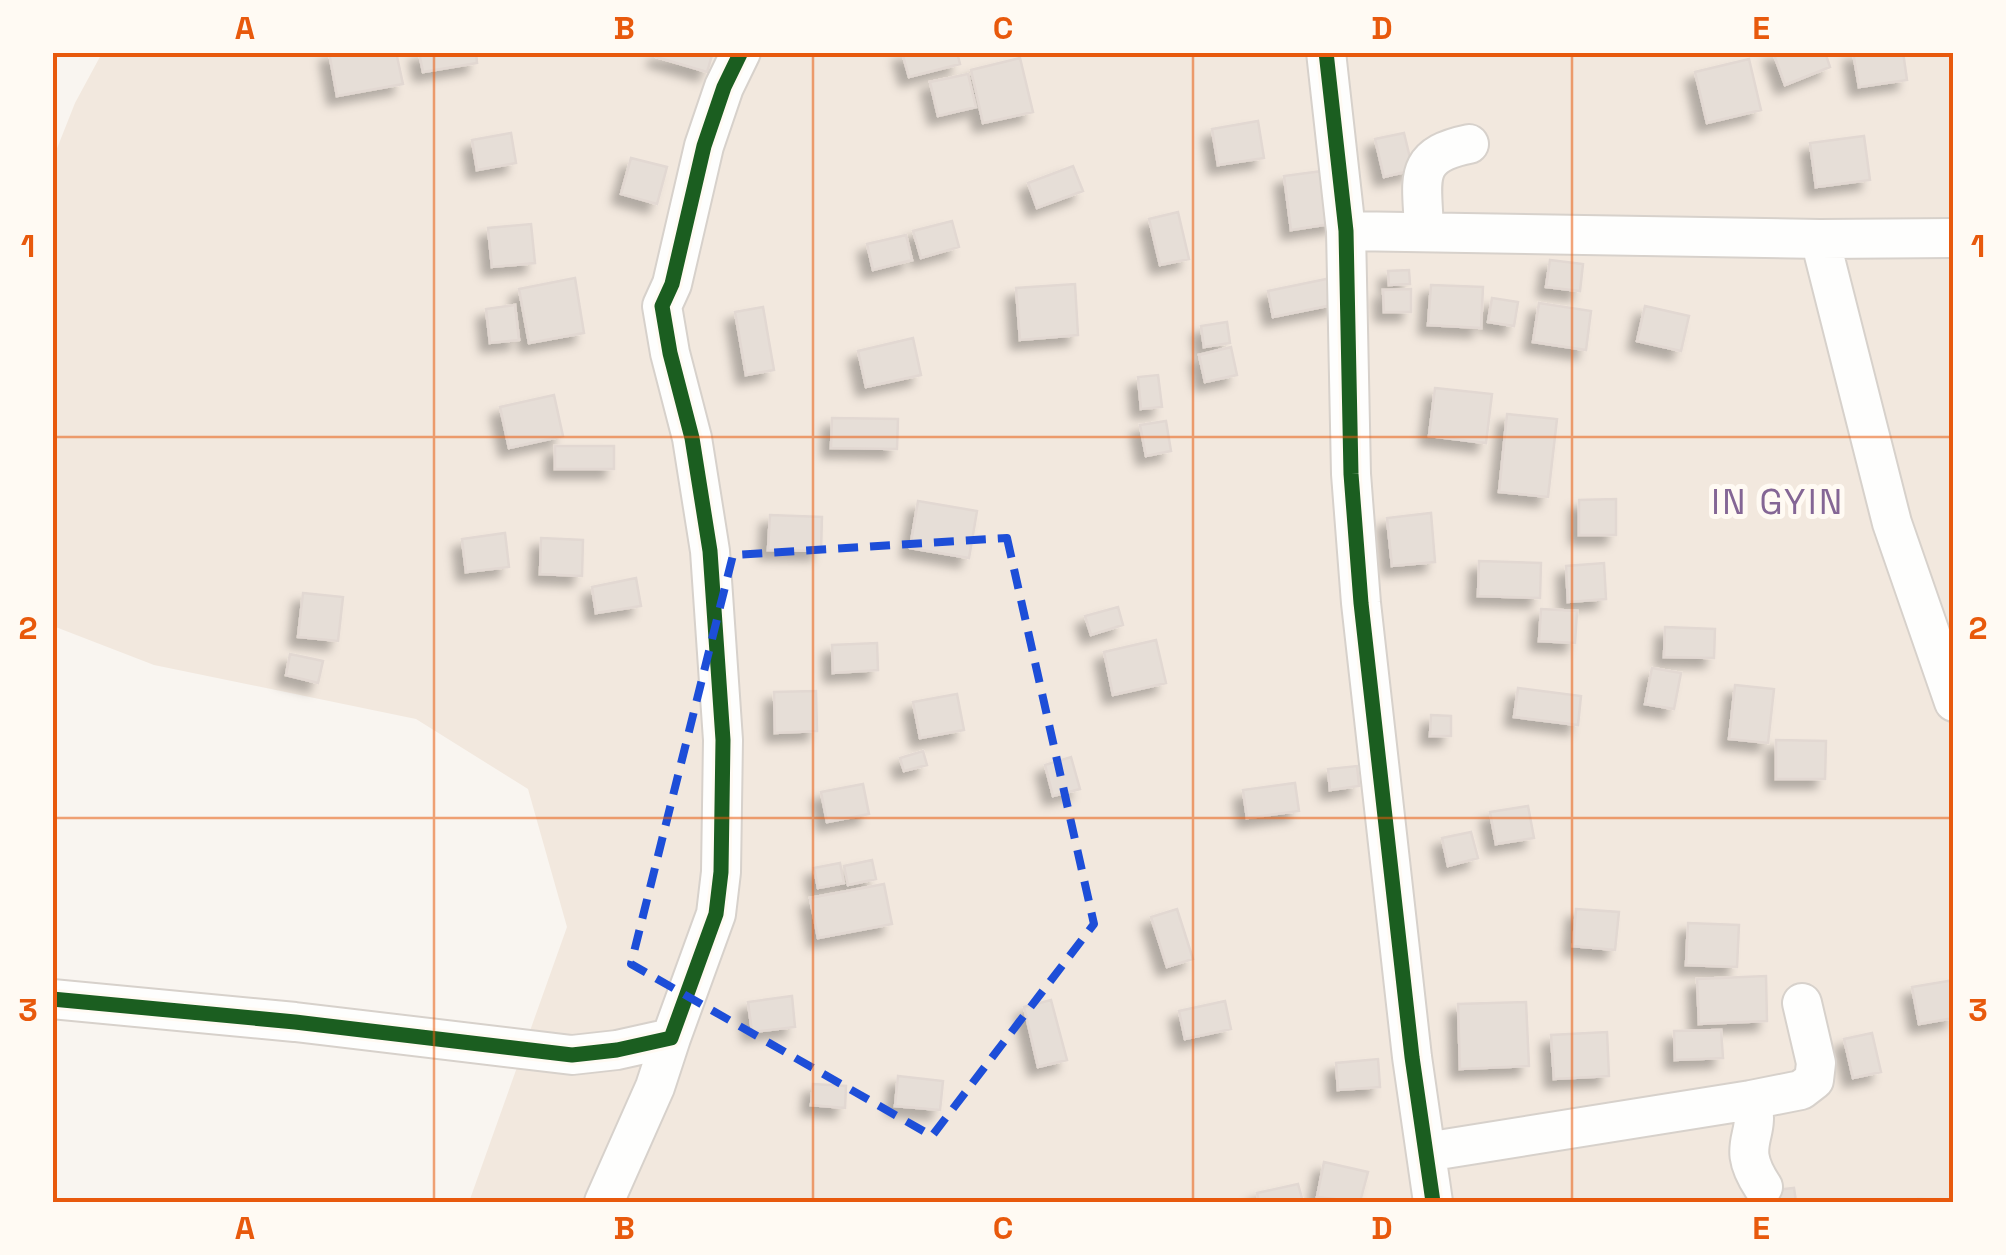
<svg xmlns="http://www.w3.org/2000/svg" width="2006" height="1255" viewBox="0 0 2006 1255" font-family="'Space Grotesk',sans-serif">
<defs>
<filter id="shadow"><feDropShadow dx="-9" dy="9" stdDeviation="5" flood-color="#0004"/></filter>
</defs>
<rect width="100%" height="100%" fill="#f9f5f0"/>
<path fill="#f2e8de" d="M102,53H1953V1202H469L567,927L528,789L416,719L154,665L53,626L52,161L75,103Z"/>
<path fill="#e6ded7" stroke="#e2d8d2" stroke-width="2.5" filter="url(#shadow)" d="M329,52H396L403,84L337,96Z
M419,52H476L477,63L423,72Z
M658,52H713L707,72L656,57Z
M902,52H957L960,64L909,77Z
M1773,52H1825L1830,67L1785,85Z
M1853,52H1903L1907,80L1859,87Z
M1020,58L1033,112L983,123L971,70Z
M1749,59L1761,110L1707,123L1695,72Z
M968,74L976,107L938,116L930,82Z
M1258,121L1264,158L1218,165L1212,129Z
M511,133L516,163L477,170L472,140Z
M1404,133L1413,170L1384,177L1375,139Z
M1864,136L1870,180L1816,187L1810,143Z
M631,158L667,167L657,204L621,194Z
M1073,166L1083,191L1037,208L1028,183Z
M1330,170L1337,223L1291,230L1284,176Z
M1178,212L1189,259L1160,265L1149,219Z
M952,221L959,247L921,258L913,231Z
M531,224L535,263L492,267L488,228Z
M906,235L912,260L873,270L867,244Z
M1550,260L1583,264L1580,291L1546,287Z
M1409,270L1410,284L1389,285L1388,271Z
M575,278L584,333L529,343L519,289Z
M1331,278L1337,304L1273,317L1268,291Z
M1075,284L1078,335L1020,340L1016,288Z
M1431,285L1483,287L1481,328L1428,325Z
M1411,289V312H1384L1383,290Z
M1492,298L1518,302L1514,326L1488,322Z
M1539,303L1591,311L1586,350L1533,342Z
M515,305L519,340L490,343L486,309Z
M1645,306L1689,316L1681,351L1637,341Z
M763,307L774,370L746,375L735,312Z
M1227,322L1230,343L1204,347L1201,326Z
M913,338L921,375L866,387L858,351Z
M1231,347L1237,375L1205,382L1199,355Z
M1158,375L1162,407L1141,409L1138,377Z
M1435,388L1492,394L1486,443L1429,436Z
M554,395L563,436L509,448L500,407Z
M1507,414L1557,419L1548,497L1499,492Z
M832,418L898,419L897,449L831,448Z
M1166,421L1171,451L1146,456L1140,425Z
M555,446H614V469H555Z
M1616,499V535H1579V500Z
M918,501L977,511L969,558L910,548Z
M1431,513L1435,562L1392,566L1387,518Z
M770,515L822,517L821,551L768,550Z
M505,533L509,567L466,572L462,539Z
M541,538L583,540L582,576L540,574Z
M1479,561L1541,563L1540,598L1478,596Z
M1604,563L1606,599L1568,602L1566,566Z
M636,578L641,606L596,613L592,587Z
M303,593L343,597L338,641L298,637Z
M1118,607L1123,625L1091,635L1085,616Z
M1541,609L1577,611L1575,643L1539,641Z
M1665,627L1715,629L1714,658L1664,657Z
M1156,640L1166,683L1113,695L1104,652Z
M877,643L878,670L833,673L832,645Z
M290,654L323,661L318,683L286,675Z
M1652,668L1681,673L1674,709L1645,704Z
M1735,685L1774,689L1768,743L1729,739Z
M1518,688L1581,696L1578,725L1514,717Z
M816,691L817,731L775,733L774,692Z
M957,694L964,730L920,738L913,702Z
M1431,715L1451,716V736H1430Z
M1776,740L1826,741L1825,779H1776Z
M923,751L927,765L904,771L900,758Z
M1071,757L1080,789L1053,796L1045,765Z
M1357,766L1359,786L1330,790L1328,769Z
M1295,783L1299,811L1247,818L1243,790Z
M863,784L869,814L827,822L821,792Z
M1528,806L1534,838L1496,844L1490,812Z
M1471,832L1478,858L1448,866L1442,838Z
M872,860L876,879L848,885L844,866Z
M840,863L844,883L818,888L814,868Z
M884,884L892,924L818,938L810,898Z
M1177,909L1193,959L1167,967L1151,917Z
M1576,909L1619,912L1615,950L1573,946Z
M1688,923L1739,925L1737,967L1686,965Z
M1766,976L1767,1021L1699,1024L1697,979Z
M1954,980V1018L1919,1024L1912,987Z
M792,996L795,1027L752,1032L748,1002Z
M1051,1000L1067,1060L1038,1067L1024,1007Z
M1225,1001L1231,1029L1185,1039L1179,1011Z
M1526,1002L1529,1066L1460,1069L1458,1004Z
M1721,1030L1723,1058L1675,1060L1674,1031Z
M1607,1032L1609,1076L1554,1079L1551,1035Z
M1872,1033L1881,1072L1853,1078L1844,1039Z
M1378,1059L1380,1087L1338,1090L1336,1063Z
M898,1076L943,1081L940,1110L895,1106Z
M813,1084L846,1086L845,1108L811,1105Z
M1324,1162L1368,1172L1360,1202L1317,1197Z
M1298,1184L1303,1202H1259L1257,1193Z
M1794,1188L1796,1202H1759L1758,1192Z
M1918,1199L1954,1200V1202H1918Z"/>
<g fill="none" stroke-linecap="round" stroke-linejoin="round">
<defs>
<path id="minor" d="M1326,52L1346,231L1351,474L1361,603L1412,1057L1433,1202
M1346,231L1820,239L1954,238
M1424,232C1423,181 1410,156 1469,144
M1820,239L1892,523L1954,702
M52,999L295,1022L572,1055L617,1050L671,1038L716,914L721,872L723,740L710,551L692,438L670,353L662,306L672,284L704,146L724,87L741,52
M1751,1100L1801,1090L1814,1080L1816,1063L1802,1003
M1426,1152L1751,1100C1763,1138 1733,1142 1763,1187
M604,1202L655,1087L671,1038"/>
</defs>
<use href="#minor" stroke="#d7d1cb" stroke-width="42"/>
<use href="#minor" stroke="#fefefd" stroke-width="38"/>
<defs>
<path id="cycleway" d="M1326,52L1346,231L1351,474L1361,603L1412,1057L1433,1202
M52,999L295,1022L572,1055L617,1050L671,1038L716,914L721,872L723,740L710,551L692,438L670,353L662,306L672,284L704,146L724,87L741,52"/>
</defs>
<use href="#cycleway" stroke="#fffaf3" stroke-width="21"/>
<use href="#cycleway" stroke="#1b5e20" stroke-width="15"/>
</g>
<path fill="none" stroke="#1d4ed8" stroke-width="8" stroke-dasharray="20 12" stroke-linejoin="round" d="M1007,538L1094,924L932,1136L631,964L733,555Z"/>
<path fill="none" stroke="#e8590c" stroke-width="2.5" stroke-opacity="0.55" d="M434,52V1202M813,52V1202M1193,52V1202M1572,52V1202M52,437H1954M52,818H1954"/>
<g text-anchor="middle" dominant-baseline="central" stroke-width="10" stroke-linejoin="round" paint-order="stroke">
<g font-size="35" letter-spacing="2.5" fill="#846695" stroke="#fffaf3">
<text x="1778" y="502">IN GYIN</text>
</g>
</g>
<rect width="2006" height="1255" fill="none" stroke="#fffaf3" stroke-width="110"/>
<rect x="55" y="55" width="1896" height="1145" fill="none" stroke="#e8590c" stroke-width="4"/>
<g font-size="32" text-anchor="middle" font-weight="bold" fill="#e8590c">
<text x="245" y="39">A</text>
<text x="624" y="39">B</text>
<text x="1003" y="39">C</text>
<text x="1382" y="39">D</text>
<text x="1761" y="39">E</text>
<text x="28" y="257">1</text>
<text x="1978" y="257">1</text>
<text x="28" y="639">2</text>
<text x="1978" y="639">2</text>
<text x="28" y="1021">3</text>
<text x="1978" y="1021">3</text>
<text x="245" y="1239">A</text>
<text x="624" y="1239">B</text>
<text x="1003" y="1239">C</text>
<text x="1382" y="1239">D</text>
<text x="1761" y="1239">E</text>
</g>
</svg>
